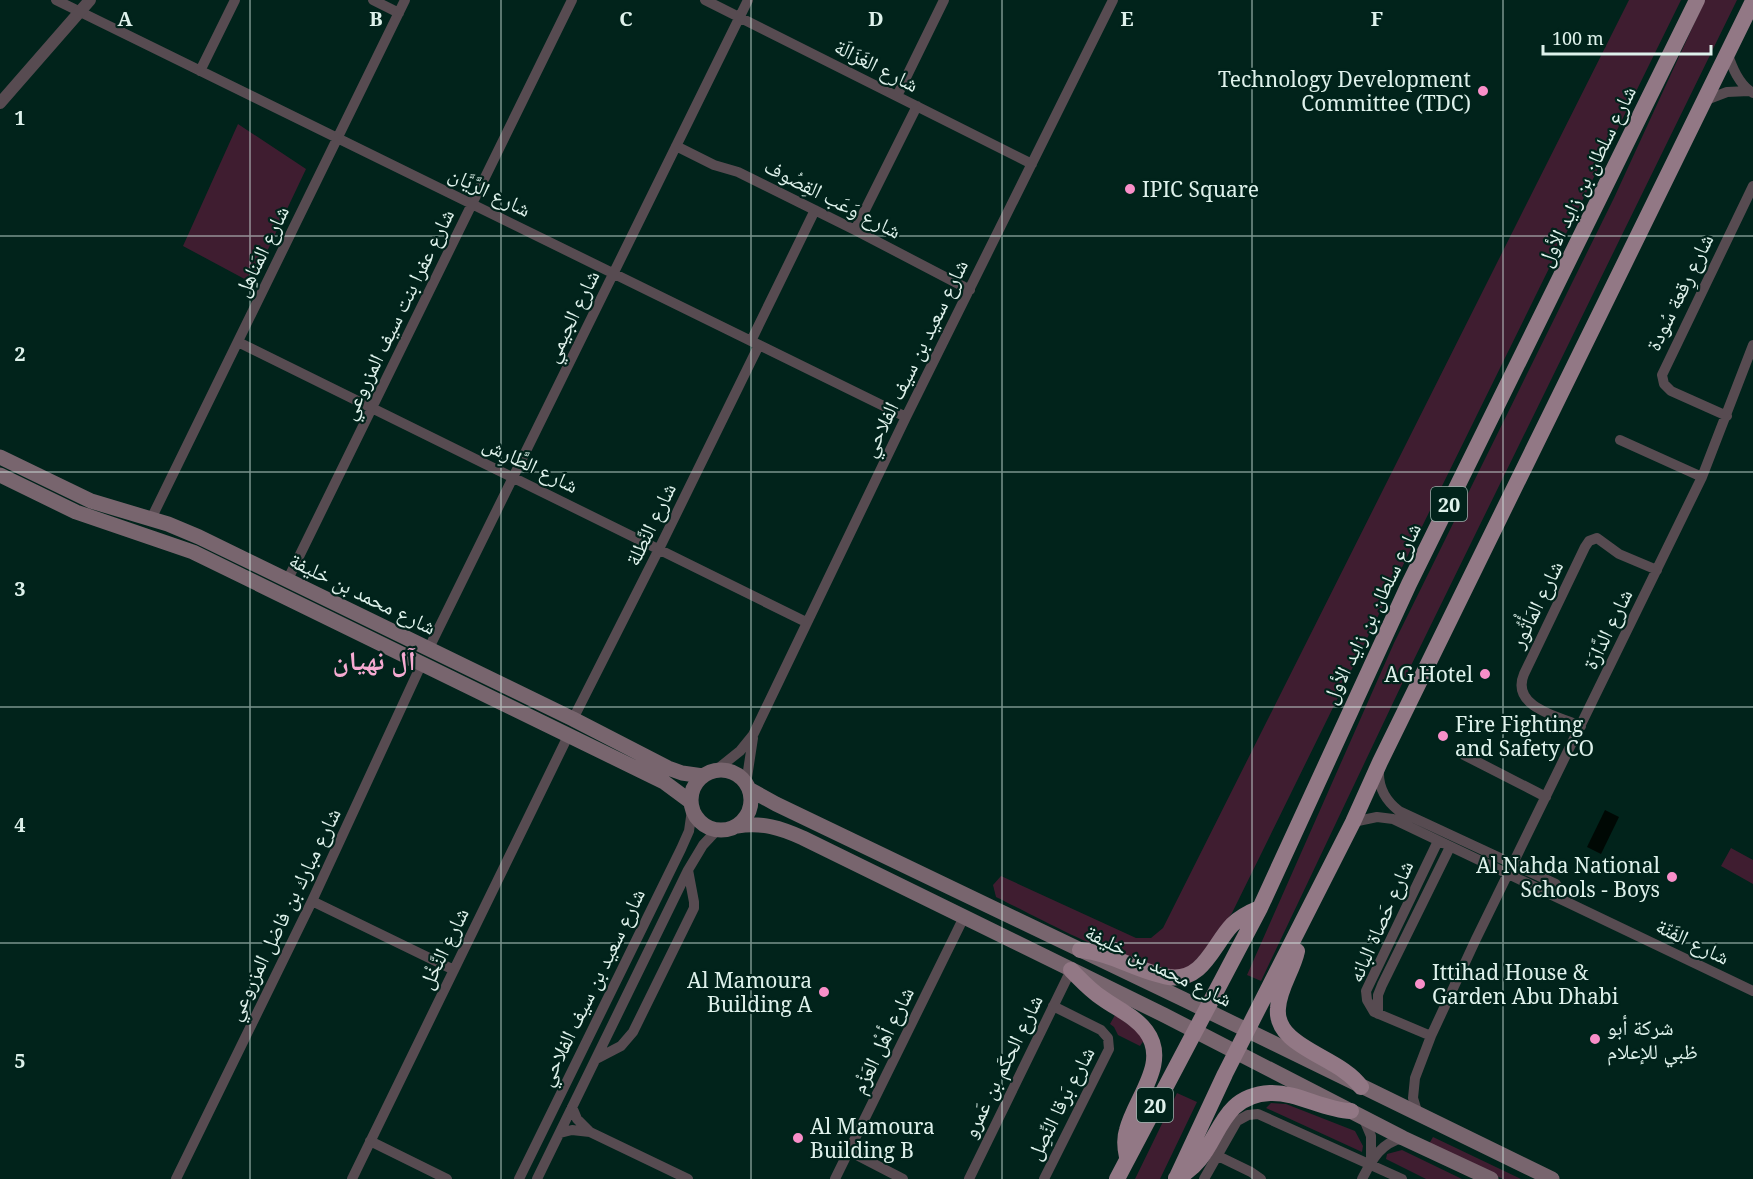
<svg xmlns="http://www.w3.org/2000/svg" width="1753" height="1179" viewBox="0 0 1753 1179" font-family="'Noto Serif','Noto Naskh Arabic',serif">
<rect width="100%" height="100%" fill="#01231b"/>
<path fill="#3f1d30" d="M1629,0H1681L1232,913C1222,926 1198,963 1184,970C1157,983 1027,912 996,897L993,885L1001,876L1136,938H1151L1163,928Z
M1705,0H1737L1401,686L1261,981L1247,975L1394,643L1614,198Z
M238,124L306,169L252,283L183,246Z
M1731,848L1753,860V884L1721,866Z
M1115,1015L1146,1037L1140,1046L1118,1035L1114,1027L1110,1024Z
M1177,1093L1197,1102L1160,1179H1135Z
M1271,1103L1286,1104L1355,1131L1363,1146L1362,1152L1266,1108Z
M1433,1137L1521,1179H1503L1429,1144Z
M1402,1150L1462,1179H1426L1386,1159L1387,1154Z"/>
<path fill="#000804" d="M1605,810L1619,817L1601,854L1587,847Z"/>
<g fill="none" stroke-linecap="round" stroke-linejoin="round">
<path stroke="#574b51" stroke-width="10" d="M56,0L906,417
M373,0L399,13
M705,0L1032,164
M1727,52C1732,67 1739,85 1753,93
M200,71L235,0
M897,96L944,0
M1706,100L1727,92L1749,91
M676,146L714,165L738,172L855,230L970,290
M855,230L917,106
M751,341L815,210
M238,342L806,622
M1727,416L1671,391L1664,384L1662,375L1753,186
M1620,440L1702,477
M151,519L405,0
M288,579L572,0
M429,648L748,0
M573,719L659,549L759,345
M1581,726C1559,717 1510,707 1524,674L1585,547L1589,541L1597,538L1619,554L1657,570
M1464,755L1546,797
M1379,770C1378,787 1386,801 1399,811L1556,884
M715,771L740,751L753,735L906,417L1113,0
M746,784L753,738
M1353,822L1377,817L1393,819L1753,991
M312,901L454,970
M1378,1014V995L1382,985L1450,847
M1431,1036L1374,1012L1367,1000L1366,991L1438,841
M596,1059L621,1046L633,1032L694,908V902L688,870
M572,1107L577,1119L590,1132L688,1179
M1418,1115L1413,1098L1415,1078L1431,1036L1476,939L1702,477L1753,345
M1363,1117L1371,1136V1160
M560,1133L572,1130L590,1132
M370,1141L447,1179
M849,1151L903,1179
M1216,1155L1251,1172L1261,1179
M176,1179L312,901L422,663
M352,1179L569,734
M519,1179L681,849L689,831L692,810
M537,1179L688,870L703,845L717,830
M835,1179L964,917
M969,1179L1071,970
M1044,1179L1109,1049L1108,1038L1101,1030L1053,1006
M1204,1179L1237,1121L1248,1115L1258,1114L1402,1179
M1362,1179C1372,1160 1380,1143 1403,1138"/>
<path stroke="#574b51" stroke-width="12" d="M0,103L90,0"/>
<path stroke="#78656e" stroke-width="15" d="M0,457L91,501L168,524L199,537L573,719L668,768L682,773L703,776
M0,475L76,512L193,552L664,782L691,802
M691 800a30 30 0 1 1 60 0a30 30 0 1 1-60 0Z
M749,789L776,804L1183,999L1552,1179
M737,826C762,822 781,828 803,838L1164,1015L1403,1138L1491,1179"/>
<path stroke="#927885" stroke-width="16" d="M1080,950C1113,953 1138,972 1169,977C1203,982 1213,945 1232,925C1240,917 1250,912 1260,908
M1297,951C1293,970 1279,988 1278,1008C1274,1048 1340,1056 1361,1087
M1071,970C1081,980 1090,990 1102,998C1117,1009 1135,1016 1146,1031C1170,1063 1135,1098 1127,1130C1124,1139 1125,1148 1127,1157
M1176,1178C1222,1158 1211,1096 1270,1093C1298,1092 1323,1110 1351,1111
M1117,1179L1260,908L1409,584L1697,0
M1176,1179L1225,1074L1353,822L1380,762L1753,1"/>
</g>
<path fill="none" stroke="#def1eb" stroke-width="1.5" stroke-opacity="0.55" d="M250,0V1179M501,0V1179M751,0V1179M1002,0V1179M1252,0V1179M1503,0V1179M0,236H1753M0,472H1753M0,707H1753M0,943H1753"/>
<g fill="#f98fc9" stroke="#01231b" stroke-width="2">
<circle cx="1483" cy="91" r="6"/>
<circle cx="1130" cy="189" r="6"/>
<circle cx="1485" cy="674" r="6"/>
<circle cx="1443" cy="736" r="6"/>
<circle cx="1672" cy="877" r="6"/>
<circle cx="1420" cy="984" r="6"/>
<circle cx="824" cy="992" r="6"/>
<circle cx="1595" cy="1039" r="6"/>
<circle cx="798" cy="1138" r="6"/>
</g>
<g text-anchor="middle" dominant-baseline="central" stroke-width="4.5" stroke-linejoin="round" paint-order="stroke">
<g fill="#01231b" stroke="#9cb3ad" stroke-width="1.5">
<rect x="1431" y="487" width="36" height="34" rx="4.5"/>
<rect x="1137" y="1088" width="36" height="34" rx="4.5"/>
</g>
<g font-size="20" font-weight="bold" fill="#def1eb">
<text x="1449" y="504">20</text>
<text x="1155" y="1105">20</text>
</g>
<g font-size="21" fill="#def1eb" stroke="#01231b">
<text transform="translate(877 65) rotate(27)">شارع الغَزَالَة</text>
<text transform="translate(1586 176) rotate(-64)">شارع سلطان بن زايد الأول</text>
<text transform="translate(490 191) rotate(26)">شارع الرَّيَّان</text>
<text transform="translate(833 198) rotate(27)">شارع وَعَب القِصُوف</text>
<text transform="translate(261 251) rotate(-64)">شارع المَناهِل</text>
<text transform="translate(1679 292) rotate(-64)">شارع رِقعة سُودة</text>
<text transform="translate(397 314) rotate(-64)">شارع عفرا بنت سيف المزروعي</text>
<text transform="translate(571 316) rotate(-64)">شارع الجيمي</text>
<text transform="translate(914 358) rotate(-64)">شارع سعيد بن سيف الفلاحي</text>
<text transform="translate(531 464) rotate(26)">شارع الطَّارِش</text>
<text transform="translate(650 524) rotate(-64)">شارع النَّطلة</text>
<text transform="translate(363 593) rotate(26)">شارع محمد بن خليفة</text>
<text transform="translate(1536 604) rotate(-64)">شارع المَأْثُور</text>
<text transform="translate(1371 613) rotate(-64)">شارع سلطان بن زايد الأول</text>
<text transform="translate(1607 629) rotate(-64)">شارع الدَّارَة</text>
<text transform="translate(283 914) rotate(-64)">شارع مبارك بن فاضل المزروعي</text>
<text transform="translate(1380 921) rotate(-66)">شارع حَصاة البانه</text>
<text transform="translate(1693 941) rotate(26)">شارع الفَنّة</text>
<text transform="translate(443 948) rotate(-64)">شارع النَّخْل</text>
<text transform="translate(1159 965) rotate(26)">شارع محمد بن خليفة</text>
<text transform="translate(591 987) rotate(-64)">شارع سعيد بن سيف الفلاحي</text>
<text transform="translate(882 1040) rotate(-64)">شارع أهْل العَزْم</text>
<text transform="translate(1002 1066) rotate(-64)">شارع الحكَم بن عَمرو</text>
<text transform="translate(1060 1103) rotate(-63)">شارع بَرقا النِّصِل</text>
</g>
<g font-size="21" fill="#def1eb" stroke="#01231b" text-anchor="start">
<text x="1471" y="79" text-anchor="end">Technology Development<tspan x="1471" dy="24">Committee (TDC)</tspan></text>
<text x="1142" y="189">IPIC Square</text>
<text x="1473" y="674" text-anchor="end">AG Hotel</text>
<text x="1455" y="724">Fire Fighting<tspan x="1455" dy="24">and Safety CO</tspan></text>
<text x="1660" y="865" text-anchor="end">Al Nahda National<tspan x="1660" dy="24">Schools - Boys</tspan></text>
<text x="1432" y="972">Ittihad House &amp;<tspan x="1432" dy="24">Garden Abu Dhabi</tspan></text>
<text x="812" y="980" text-anchor="end">Al Mamoura<tspan x="812" dy="24">Building A</tspan></text>
<text x="1607" y="1027">شركة أبو<tspan x="1607" dy="24">ظبي للإعلام</tspan></text>
<text x="810" y="1126">Al Mamoura<tspan x="810" dy="24">Building B</tspan></text>
</g>
<g font-size="27" font-weight="bold" fill="#f6abd2" stroke="#01231b">
<text x="374" y="659">آل نهيان</text>
</g>
</g>
<g font-size="20" text-anchor="middle" font-weight="bold" fill="#def1eb" stroke="#01231b" stroke-width="4.5" stroke-linejoin="round" paint-order="stroke">
<text x="125" y="26">A</text>
<text x="376" y="26">B</text>
<text x="626" y="26">C</text>
<text x="876" y="26">D</text>
<text x="1127" y="26">E</text>
<text x="1377" y="26">F</text>
<text x="20" y="125">1</text>
<text x="20" y="361">2</text>
<text x="20" y="596">3</text>
<text x="20" y="832">4</text>
<text x="20" y="1068">5</text>
</g>
<path d="M1543 45v9h168v-9" fill="none" stroke="#def1eb" stroke-width="3"/>
<text x="1552" y="45" font-size="18" fill="#def1eb" stroke="#01231b" stroke-width="4.5" paint-order="stroke">100 m</text>
</svg>
